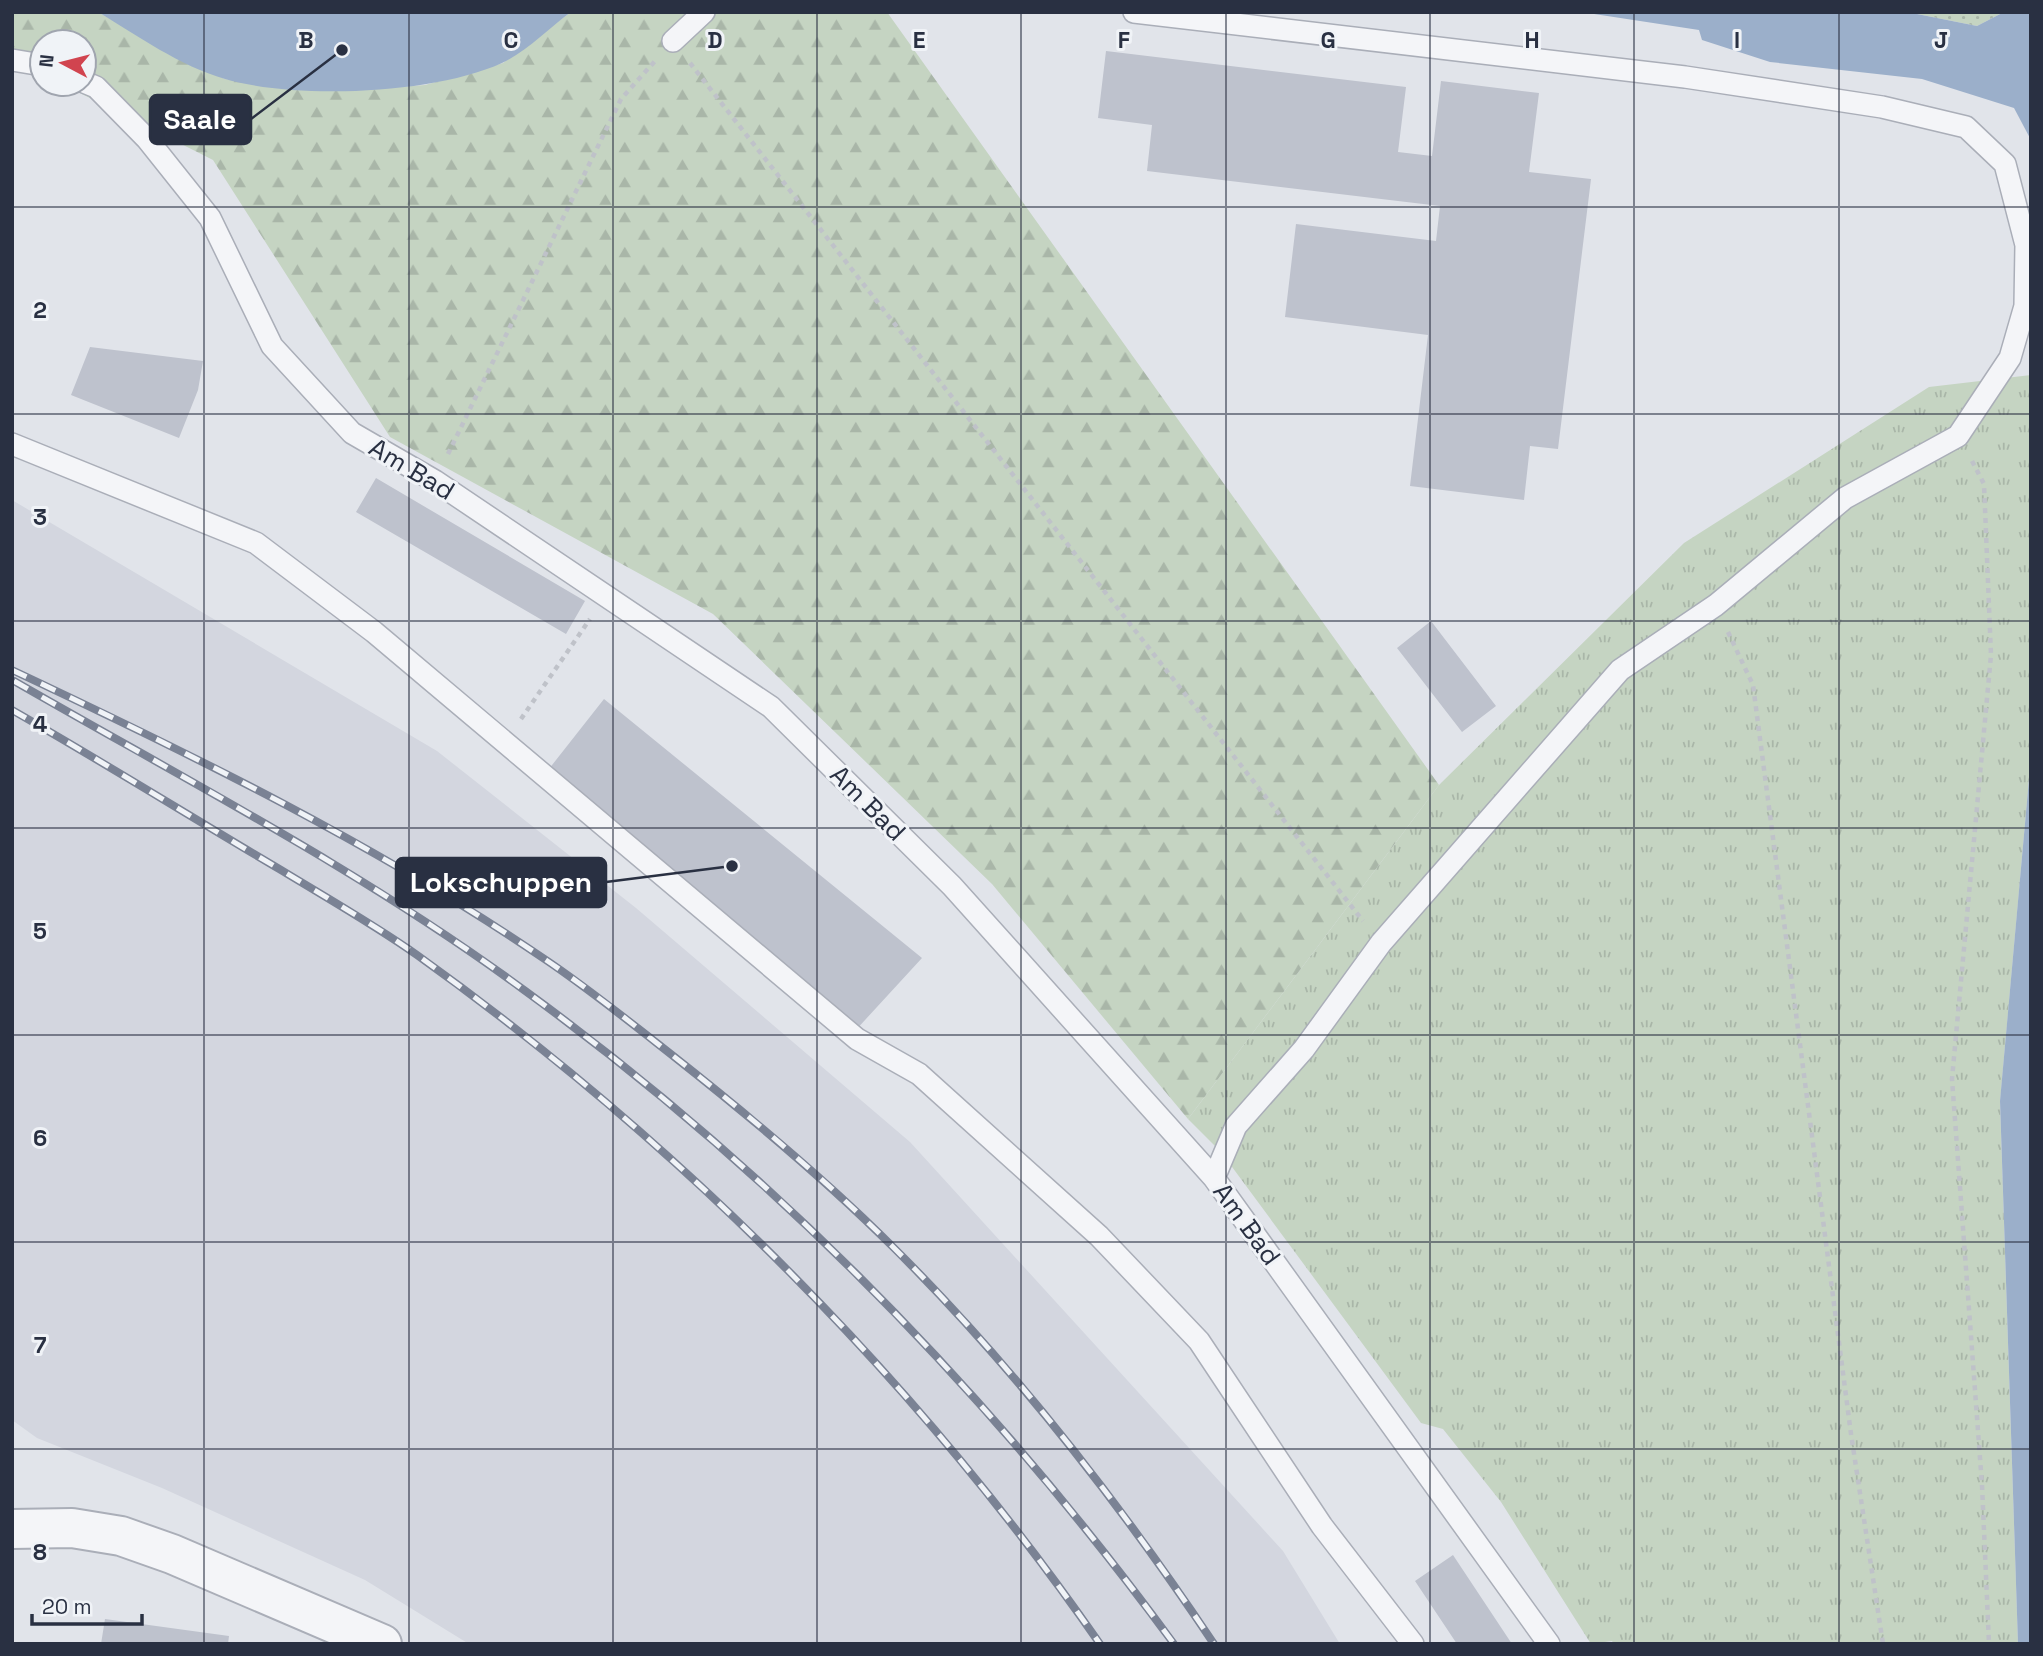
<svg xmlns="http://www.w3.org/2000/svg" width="2043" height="1656" viewBox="0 0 2043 1656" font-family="'Space Grotesk',sans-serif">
<defs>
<pattern id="grass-tufts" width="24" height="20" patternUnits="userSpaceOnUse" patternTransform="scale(1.75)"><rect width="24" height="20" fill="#c5d4c2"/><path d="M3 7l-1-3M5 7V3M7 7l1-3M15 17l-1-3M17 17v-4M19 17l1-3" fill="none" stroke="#a9b6a8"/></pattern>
<pattern id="forest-firs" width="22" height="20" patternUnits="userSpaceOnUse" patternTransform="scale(1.75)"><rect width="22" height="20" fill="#c5d4c2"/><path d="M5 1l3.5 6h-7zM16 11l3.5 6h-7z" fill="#a9b6a8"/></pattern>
<pattern id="garden-dots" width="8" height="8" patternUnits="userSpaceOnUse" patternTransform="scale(1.75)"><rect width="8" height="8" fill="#c5d4c2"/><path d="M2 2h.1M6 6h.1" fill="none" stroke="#a9b6a8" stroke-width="1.8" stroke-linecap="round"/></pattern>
</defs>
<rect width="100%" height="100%" fill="#e1e4ea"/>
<path fill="#d3d6df" d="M12,500L437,751L636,908L910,1142L1283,1551L1340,1644H469L365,1580L162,1488L37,1438L12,1420Z"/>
<path fill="url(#grass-tufts)" d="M2031,375V757L2000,1102L2018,1644H1614L1612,1641L1591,1644L1501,1502L1443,1429L1421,1423L1221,1152L1188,1119L1439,785L1684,543L1929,387Z"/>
<path fill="url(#forest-firs)" d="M12,12H98L179,58L225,79L286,88L343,91L425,85L503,63L571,12H887L1439,785L1188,1119L992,884L713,614L390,437L213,160L62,84H84V42H42V74L12,59Z"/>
<path fill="url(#garden-dots)" d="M1907,12H2004L1977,26Z"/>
<path fill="#9bafca" d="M98,12H571C549,28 526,52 502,63C434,94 297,100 225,79C180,66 138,36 98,12Z
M1581,12H1907L1977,26L2004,12H2031V140L2014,108L1922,79L1770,62L1702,40L1699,30Z
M2031,757V1644H2018L2000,1101Z"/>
<path fill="#bec2cd" d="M1106,51L1406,87L1398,152L1432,156L1441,81L1539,93L1529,172L1591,179L1558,449L1530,446L1524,500L1410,486L1428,335L1285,317L1296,224L1436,241L1440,206L1147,171L1152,125L1098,118Z
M90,347L203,361L198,390L179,438L71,395Z
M376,478L585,601L566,634L356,512Z
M1431,621L1496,706L1462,732L1397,648Z
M604,699L922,958L854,1032L545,774Z
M1453,1555L1512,1644H1457L1415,1581Z
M105,1619L229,1636L228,1644H101Z"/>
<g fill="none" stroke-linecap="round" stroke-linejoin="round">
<defs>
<path id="lane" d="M1134,12L1685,77L1882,107L1966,127L2005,164L2026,245L2025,306L2010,358L1958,436L1845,498L1716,605L1620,670L1381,943L1304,1049L1236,1126L1214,1178
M673,41L704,12
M12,60L42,65
M84,82L96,87L147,139L210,218L272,346L352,433L435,481L771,707L952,886L1214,1178L1549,1644
M12,444L256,543L374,632L857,1039L919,1074L1099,1236L1199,1341L1322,1526L1413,1644"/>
<path id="street" d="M12,1529L72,1528L121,1536L172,1554L382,1644"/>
</defs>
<use href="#lane" stroke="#aaaeb8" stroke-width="24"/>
<use href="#street" stroke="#aaaeb8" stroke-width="42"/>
<path stroke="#bfc2c9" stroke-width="4.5" stroke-dasharray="5 5" stroke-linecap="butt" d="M690,63L1363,921
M448,454L621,99L655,61
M1972,461L1984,484L1991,655L1952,1079L1982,1485L1989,1644
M1728,632L1753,685L1851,1434L1883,1644
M521,719L590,619"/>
<use href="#lane" stroke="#f4f5f8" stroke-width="21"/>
<use href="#street" stroke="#f4f5f8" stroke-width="38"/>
<defs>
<path id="rail" d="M12,670C195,756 379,846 546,960C589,989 630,1022 672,1055C748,1115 823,1177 892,1246C1013,1366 1119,1502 1214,1644
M14,681C186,780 364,872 524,990C774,1172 991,1395 1174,1644
M12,710C103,762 191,817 281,870C327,898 373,924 417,955C680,1143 915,1378 1100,1644"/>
</defs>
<use href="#rail" stroke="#7a8294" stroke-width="8"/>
<use href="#rail" stroke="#f0f3f7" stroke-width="5" stroke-dasharray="16" stroke-linecap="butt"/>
</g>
<path fill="none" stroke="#293042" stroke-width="2" stroke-opacity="0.55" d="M204,12V1644M409,12V1644M613,12V1644M817,12V1644M1021,12V1644M1226,12V1644M1430,12V1644M1634,12V1644M1839,12V1644M12,207H2031M12,414H2031M12,621H2031M12,828H2031M12,1035H2031M12,1242H2031M12,1449H2031"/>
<g text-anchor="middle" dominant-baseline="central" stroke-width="6" stroke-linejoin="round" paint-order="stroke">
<g font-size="26" fill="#293042" stroke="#f0f3f7">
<text transform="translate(412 469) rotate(31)">Am Bad</text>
<text transform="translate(868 803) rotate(45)">Am Bad</text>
<text transform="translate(1247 1224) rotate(54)">Am Bad</text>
</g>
</g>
<g font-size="23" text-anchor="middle" font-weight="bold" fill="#293042" stroke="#f0f3f7" stroke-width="6" stroke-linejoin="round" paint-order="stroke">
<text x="306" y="48">B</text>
<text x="511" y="48">C</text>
<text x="715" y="48">D</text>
<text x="919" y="48">E</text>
<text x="1124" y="48">F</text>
<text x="1328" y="48">G</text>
<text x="1532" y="48">H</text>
<text x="1737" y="48">I</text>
<text x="1941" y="48">J</text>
<text x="40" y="318">2</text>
<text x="40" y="525">3</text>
<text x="40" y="732">4</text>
<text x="40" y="939">5</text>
<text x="40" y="1146">6</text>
<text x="40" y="1353">7</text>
<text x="40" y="1560">8</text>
</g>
<path fill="none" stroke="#293042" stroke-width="2.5" d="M342 50L251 119M732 866L606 882"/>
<g fill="#293042" stroke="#f0f3f7" stroke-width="2.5">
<circle cx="342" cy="50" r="7"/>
<circle cx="732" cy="866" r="7"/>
</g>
<g fill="#293042" stroke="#293042" stroke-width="2.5">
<rect x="150" y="95" width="101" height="49" rx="7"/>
<rect x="396" y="858" width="210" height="49" rx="7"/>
</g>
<g font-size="28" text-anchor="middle" font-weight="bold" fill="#fff">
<text x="200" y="129">Saale</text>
<text x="501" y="892">Lokschuppen</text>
</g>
<rect width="2043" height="1656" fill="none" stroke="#293042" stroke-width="28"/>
<g transform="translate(63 63) rotate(277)"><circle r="33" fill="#f0f3f7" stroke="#a0a5af" stroke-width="2"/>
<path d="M0-5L12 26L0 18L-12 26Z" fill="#d1444f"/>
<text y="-10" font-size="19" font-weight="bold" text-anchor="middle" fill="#293042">N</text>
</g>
<path d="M32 1614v10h110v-10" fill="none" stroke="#293042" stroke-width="3.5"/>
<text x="42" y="1614" font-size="21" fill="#293042" stroke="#f0f3f7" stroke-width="5" paint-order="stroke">20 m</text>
</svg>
